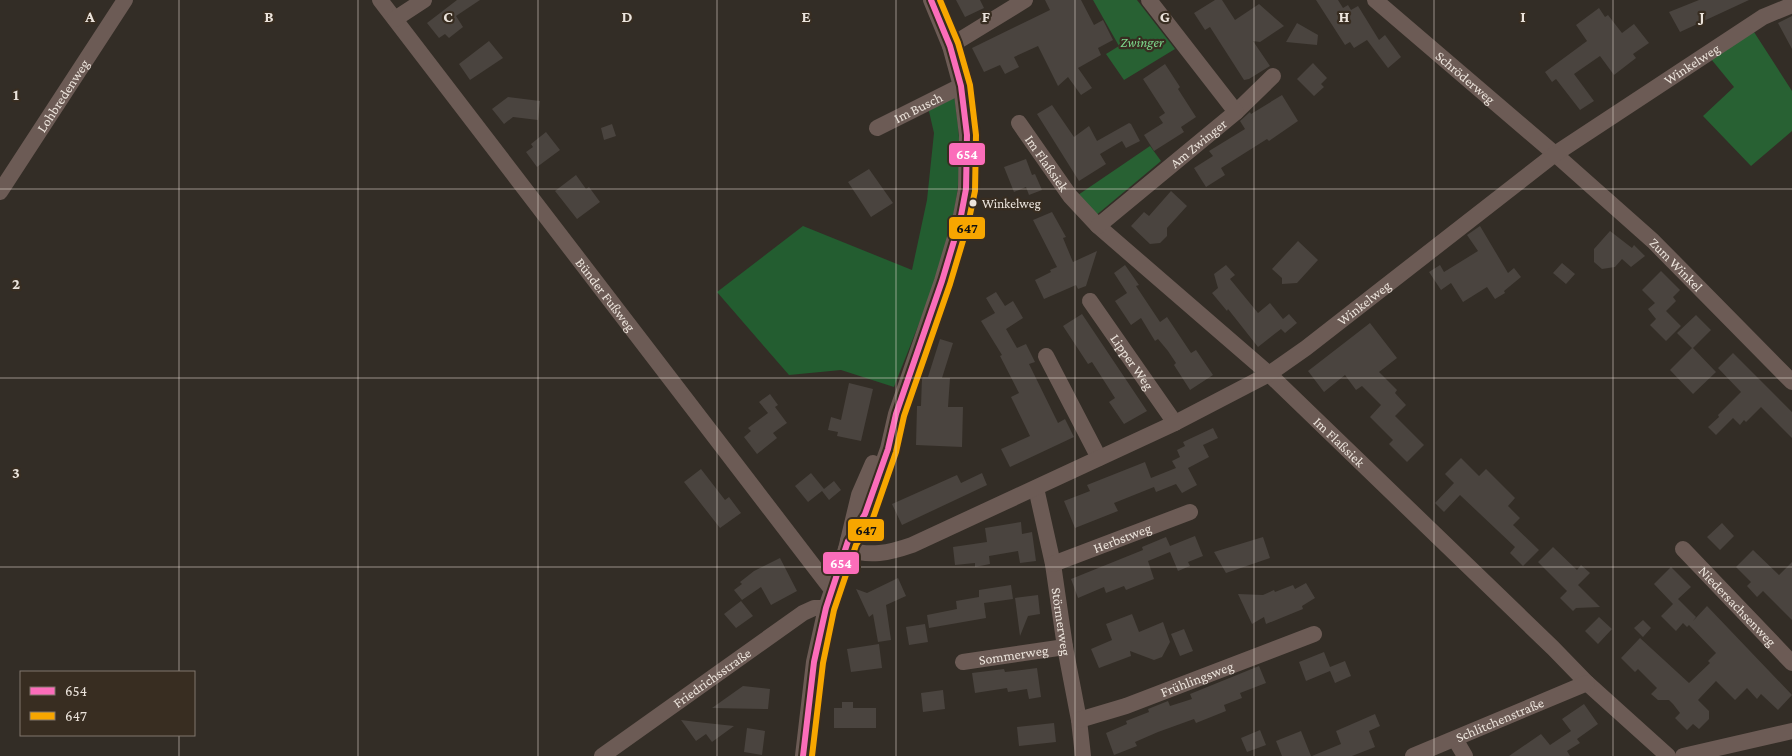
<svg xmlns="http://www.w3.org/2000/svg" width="1792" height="756" viewBox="0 0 1792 756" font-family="'Crimson Pro',serif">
<rect width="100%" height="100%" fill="#332d26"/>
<path fill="#286133" d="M1093,0H1137L1175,49L1124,80L1106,54L1119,46Z
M1754,32L1792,91V131L1751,166L1703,116L1734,87L1711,59Z
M1150,146L1161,161L1094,217L1078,195Z"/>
<path fill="#235d30" d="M954,95C958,121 961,146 959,172C956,241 919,322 894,387L841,370L789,375L717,292L803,226L912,270L927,200L934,133L928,107Z"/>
<path fill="#4a443f" d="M457,0H480L456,16L463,27L449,38L445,34L439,38L427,23Z
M956,0H980L984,8L965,17Z
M1045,0H1081L1094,25L1103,20L1113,40L1098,48L1101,55L1078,68L1092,88L1081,95L1068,77L1058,86L1038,46L1014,57L1019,67L1005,74L1000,65L984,72L972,48L1050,10Z
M1215,0H1222L1235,20L1259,4L1284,26L1260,42L1253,41L1270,66L1249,79L1244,80L1210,27L1205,30L1194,13Z
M1316,0H1338L1343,8L1348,5L1351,10L1358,6L1379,40L1385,35L1401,57L1388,68L1367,40L1354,48L1350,42L1345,45Z
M1699,0H1749L1680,32L1669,12Z
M1599,8L1605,17L1608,15L1622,33L1634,24L1649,43L1633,54L1636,58L1614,75L1600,56L1574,74L1594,101L1580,110L1556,79L1552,82L1545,72L1587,41L1576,25Z
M1792,16V49L1778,23Z
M1297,23L1318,35L1317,45L1286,42Z
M489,41L503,58L470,80L459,64Z
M1313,63L1327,78L1321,84L1324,87L1314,96L1297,79Z
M1165,64L1180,87L1178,89L1196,117L1181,127L1184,132L1154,151L1144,135L1163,123L1159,117L1165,113L1143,79Z
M1282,95L1298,121L1269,141L1267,139L1221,168L1225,175L1206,187L1194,168L1213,156L1209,151L1245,129L1240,121L1250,112L1251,114Z
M508,97L540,101L538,120L513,117L504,124L492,109Z
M1052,105L1074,137L1089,126L1097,141L1129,123L1131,124L1140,141L1126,148L1122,141L1100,154L1106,164L1079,181L1037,114Z
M612,124L616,136L604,140L601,128Z
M546,132L560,150L537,167L526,152L533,147L531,144Z
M1026,159L1032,175L1035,174L1042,190L1029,195L1026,187L1014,192L1004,167Z
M869,169L893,203L871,217L848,182Z
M576,175L586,189L589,187L600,202L577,219L555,191Z
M1171,191L1187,206L1167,228V236L1160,243L1150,244L1131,226L1144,212L1149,216Z
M1052,212L1066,237L1063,238L1073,262L1097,251L1086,286L1078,289L1076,285L1044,299L1035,280L1051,272L1050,270L1057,267L1033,220Z
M1480,226L1508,273L1514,268L1521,277L1504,291L1505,293L1495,299L1487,287L1463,302L1451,283L1441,290L1429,272L1440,265L1444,272L1478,251L1467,235Z
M1610,231L1632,248L1634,245L1645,256L1631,267L1622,259L1615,267L1602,269L1594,262V249Z
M1298,241L1318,260L1297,283L1282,284V278L1272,269Z
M1562,263L1575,274L1566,284L1553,273Z
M1125,265L1139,285L1136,286L1160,322L1167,317L1191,353L1196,350L1213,375L1190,390L1174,365L1176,363L1168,351L1158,339L1155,341L1141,318L1131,325L1115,301L1127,293L1114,273Z
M1226,265L1235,275L1230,279L1258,313L1270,303L1283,319L1289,314L1297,323L1285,333L1281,329L1258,347L1228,309L1227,311L1212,293L1218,288L1214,274Z
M1661,271L1680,290L1673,297L1676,301L1666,311L1681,326L1666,341L1650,325L1656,319L1648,309L1655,303L1642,290Z
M996,292L1005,306L1013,301L1023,318L1006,329L1017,348L1026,344L1035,362L1029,364L1058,423L1065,419L1074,437L1010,467L1001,449L1030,436L1011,397L1019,393L1000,356L1002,355L981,321L995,313L986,298Z
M1082,314L1147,411L1124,424L1109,402L1115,398L1092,362L1088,364L1063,326Z
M1696,315L1711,330L1693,348L1716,372L1693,394L1670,370L1692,348L1677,333Z
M1370,323L1397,358L1379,372L1397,390L1395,393L1406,405L1395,416L1424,445L1407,462L1389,444L1393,440L1370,417L1381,405L1362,386L1356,390L1345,375L1324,392L1308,371Z
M940,339L953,343L942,378H950L948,407H963L962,447L916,445L917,406H921L922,377H928Z
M1733,353L1792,412V438L1761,407L1746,422L1744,420L1740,425L1733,418L1716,435L1708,427L1719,417L1718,415L1741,392L1718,368Z
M849,383L873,389L861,441L837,436L838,432L828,430L831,417L841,420Z
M770,394L778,405L775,407L787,423L773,433L777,438L757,454L744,437L751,431L748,428L768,413L759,402Z
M1213,428L1218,438L1203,445L1209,457L1188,468L1197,485L1182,493L1176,484L1156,492L1154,487L1114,503L1118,511L1075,528L1064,501L1090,491L1087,485L1145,462L1151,478L1176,468L1172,461L1180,457L1177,450L1185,446L1183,442Z
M1461,458L1479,476L1486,469L1515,498L1508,506L1520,518L1513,525L1539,550L1523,566L1510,553L1515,547L1460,495L1444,512L1435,503L1454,483L1445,474Z
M701,469L725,500L729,497L741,513L720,528L684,482Z
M811,473L824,489L834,481L841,490L829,500L822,491L808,502L795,486Z
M982,473L987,485L902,525L892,504L957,475L961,483Z
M1021,522L1022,534L1032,532L1036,561L1020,563L1018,551L989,556L990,564L975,567V563L955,565L953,547L987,542L985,528Z
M1722,523L1734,536L1720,550L1707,537Z
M1195,536L1203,556L1188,562L1190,566L1178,571L1170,552L1148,561L1154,579L1126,590L1124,586L1106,593L1104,587L1078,598L1071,579L1143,550L1142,547L1166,537L1170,546Z
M1263,537L1270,558L1226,573L1214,552Z
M1553,547L1577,570L1581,565L1590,573L1578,585L1600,607L1576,608L1573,611L1560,598L1567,591L1538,562Z
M1753,550L1779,575L1792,562V620L1763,591L1757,597L1747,586L1751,582L1736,567Z
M780,558L797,591L771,605L761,587L742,600L734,590L742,584L740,582L754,571Z
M1671,567L1691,587L1678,599L1696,617L1693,621L1707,606L1792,695L1778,710L1761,694L1757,699L1747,688L1735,700L1716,681L1698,700L1709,711V719L1699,729L1693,724L1687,730L1675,718L1680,713L1673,704L1669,700H1658L1651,694L1657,688L1638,669L1635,672L1621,658L1640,638L1689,683L1710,663L1708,661L1716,653L1689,625L1687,627L1683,623L1676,631L1661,616L1673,604L1654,584Z
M898,578L906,596L886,605L891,640L878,642L873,614L869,617L856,589L867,593Z
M1306,583L1315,598L1302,606L1303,609L1266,624L1264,617L1252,624L1238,594L1263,595L1274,590L1275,592L1293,585L1295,589Z
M1011,585L1013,599L984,603L986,618L929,628L927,615L957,609L956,601L979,597V590Z
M1038,595L1040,614L1028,616L1020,636L1015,598Z
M741,601L753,616L736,628L724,614Z
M1132,614L1139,632L1163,622L1170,642L1162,657L1154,660L1130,651L1131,656L1099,668L1091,649L1112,640L1106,624Z
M1599,617L1612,629L1598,644L1585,631Z
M1643,620L1651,628L1643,637L1634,628Z
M925,624L928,642L909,645L906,627Z
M1184,629L1193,651L1180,656L1171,634Z
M879,644L882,668L851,672L847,649Z
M1324,652L1330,667L1345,661L1351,676L1335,683L1330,671L1306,681L1299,662Z
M1259,666L1266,683L1240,693L1242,698L1224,705L1226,711L1196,723L1194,719L1158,732L1135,742L1137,746L1114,755L1106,733L1127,724L1126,721L1149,712L1148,709L1168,701L1170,706L1192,699L1190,694Z
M1037,668L1041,697L1029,699L1027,689L1008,692L1007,688L975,693L972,673L1004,669L1005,672Z
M743,686L770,689L768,709L712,708Z
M943,690L945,709L923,712L921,693Z
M842,702H853V708H876V728H834V708H842Z
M1584,704L1598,724L1577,739L1580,743L1567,751L1570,756H1509L1541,734L1550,745L1571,731L1562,719Z
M1375,714L1380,726L1369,731L1375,747L1352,756H1312L1341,744L1336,731Z
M681,720L697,722L734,726L712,742L706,734L696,741Z
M1054,723L1056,742L1019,746L1017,727Z
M747,728L765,731L762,755L744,752Z
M1260,730L1266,745L1247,752L1241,738Z
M1301,731L1311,756H1282L1276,741Z"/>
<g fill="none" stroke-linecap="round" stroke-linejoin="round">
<g stroke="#6c5b55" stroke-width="16">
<path id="s1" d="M380,0L832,590"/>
<path id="s2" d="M1375,0L1555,154L1653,241L1792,382"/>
<path d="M395,19L424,0"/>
<path d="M950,46L1025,0"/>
<path d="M1236,112L1273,76"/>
<path id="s3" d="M1019,123L1070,196L1098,226L1269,374L1553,648L1587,683L1668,756"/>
<path id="s4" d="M877,128L961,86"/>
<path id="s5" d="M0,192L125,0"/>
<path id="s6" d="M1098,226L1236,112L1149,0"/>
<path id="s7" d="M1090,301L1175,423"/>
<path d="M1046,356L1099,458"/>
<path id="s8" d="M1036,488L1053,564L1065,647L1079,720L1083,756"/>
<path d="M848,541L865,514L888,449L896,414L942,281L960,221L966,189L967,135L961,86L950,46L931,0"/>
<path id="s9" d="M846,549C870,557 889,553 912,545L1175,423L1269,374L1306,348L1555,154L1763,17L1792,5"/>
<path id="s10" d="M1683,549L1792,663"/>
<path id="s11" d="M1053,564L1190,512"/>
<path id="s12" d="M963,662L1065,647"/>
<path id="s13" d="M1079,720L1126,706L1314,634"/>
<path d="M1455,739L1465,756"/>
<path id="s14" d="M602,756L803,613L814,608H826"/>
<path d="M803,756L814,662L826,608L846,549L859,495L873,463"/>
<path id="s15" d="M1413,756L1587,683"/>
<path d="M1683,756L1792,731"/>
</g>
<defs>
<path id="bus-1" d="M803,756L814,662L826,608L848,541L865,514L888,449L896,414L942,281L960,221L966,189L967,135L961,86L950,46L931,0"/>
<path id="bus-2" d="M812,756L823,663L834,610L856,545L873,518L896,452L904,416L950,284L968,224L975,191L976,135L970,85L958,43L940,0"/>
</defs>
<use href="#bus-1" stroke="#382d21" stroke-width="10"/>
<use href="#bus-2" stroke="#382d21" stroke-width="10"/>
<use href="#bus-1" stroke="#fb6dba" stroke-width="6"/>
<use href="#bus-2" stroke="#f7a600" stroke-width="6"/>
</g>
<path fill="none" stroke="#ece4dc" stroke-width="1" stroke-opacity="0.55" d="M179,0V672M358,0V756M538,0V756M717,0V756M896,0V756M1075,0V756M1254,0V756M1434,0V756M1613,0V756M0,189H1792M0,378H1792M0,567H1792M179,735V756"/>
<circle fill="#ece4dc" stroke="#382d21" stroke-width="2" cx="973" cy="203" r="4.5"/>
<g text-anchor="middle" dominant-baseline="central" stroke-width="4.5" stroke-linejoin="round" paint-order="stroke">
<g font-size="13" fill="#ece4dc" stroke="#382d21" text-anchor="start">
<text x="982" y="203">Winkelweg</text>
</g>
<g font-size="14" font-style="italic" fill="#7cd78b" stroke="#382d21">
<text x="1142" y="42">Zwinger</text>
</g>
<g font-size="14" fill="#ece4dc" stroke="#382d21">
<text stroke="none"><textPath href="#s9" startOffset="988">Winkelweg</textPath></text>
<text stroke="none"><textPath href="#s2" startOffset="119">Schröderweg</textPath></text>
<text stroke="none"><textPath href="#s5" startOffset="115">Lohbredenweg</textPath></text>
<text stroke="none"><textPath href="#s4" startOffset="46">Im Busch</textPath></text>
<text stroke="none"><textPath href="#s6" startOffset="130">Am Zwinger</textPath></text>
<text stroke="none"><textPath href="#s3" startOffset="49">Im Flaßsiek</textPath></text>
<text stroke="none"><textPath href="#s2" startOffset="401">Zum Winkel</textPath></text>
<text stroke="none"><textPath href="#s1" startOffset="371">Bünder Fußweg</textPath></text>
<text stroke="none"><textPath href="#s9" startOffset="582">Winkelweg</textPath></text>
<text stroke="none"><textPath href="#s7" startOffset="74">Lipper Weg</textPath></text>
<text stroke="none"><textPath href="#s3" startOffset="454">Im Flaßsiek</textPath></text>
<text stroke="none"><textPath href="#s11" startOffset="74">Herbstweg</textPath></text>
<text stroke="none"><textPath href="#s10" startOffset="79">Niedersachsenweg</textPath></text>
<text stroke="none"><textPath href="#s8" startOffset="136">Störmerweg</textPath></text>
<text stroke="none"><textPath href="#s12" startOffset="51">Sommerweg</textPath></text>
<text stroke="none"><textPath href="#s14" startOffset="135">Friedrichsstraße</textPath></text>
<text stroke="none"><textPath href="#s13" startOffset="125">Frühlingsweg</textPath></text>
<text stroke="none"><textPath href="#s15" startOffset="94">Schlitchenstraße</textPath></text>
</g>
</g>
<g font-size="16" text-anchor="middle" font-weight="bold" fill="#ece4dc" stroke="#382d21" stroke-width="4.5" stroke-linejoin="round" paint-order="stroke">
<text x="90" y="22">A</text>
<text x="269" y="22">B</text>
<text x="448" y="22">C</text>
<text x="627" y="22">D</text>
<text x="806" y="22">E</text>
<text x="986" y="22">F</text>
<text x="1165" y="22">G</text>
<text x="1344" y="22">H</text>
<text x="1523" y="22">I</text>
<text x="1702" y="22">J</text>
<text x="16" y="100">1</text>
<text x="16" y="289">2</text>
<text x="16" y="478">3</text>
</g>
<g stroke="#382d21" stroke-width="2">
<rect x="948" y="142" width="38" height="24" rx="5" fill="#fb6dba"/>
<rect x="948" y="216" width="38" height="24" rx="5" fill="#f7a600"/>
<rect x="847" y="518" width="38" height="24" rx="5" fill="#f7a600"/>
<rect x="822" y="551" width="38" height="24" rx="5" fill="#fb6dba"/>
</g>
<g font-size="14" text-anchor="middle" font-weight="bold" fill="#fff">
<text x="967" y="159">654</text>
<text x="841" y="568">654</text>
</g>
<g font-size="14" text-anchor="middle" font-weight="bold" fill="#111">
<text x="967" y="233">647</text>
<text x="866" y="535">647</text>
</g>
<rect x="20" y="671" width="175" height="65" fill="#382d21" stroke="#80766c"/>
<rect x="30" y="687" width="25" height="8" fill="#fb6dba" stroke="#80766c"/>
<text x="65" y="696" font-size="15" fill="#ece4dc">654</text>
<rect x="30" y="712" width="25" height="8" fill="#f7a600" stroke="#80766c"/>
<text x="65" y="721" font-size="15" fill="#ece4dc">647</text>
</svg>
